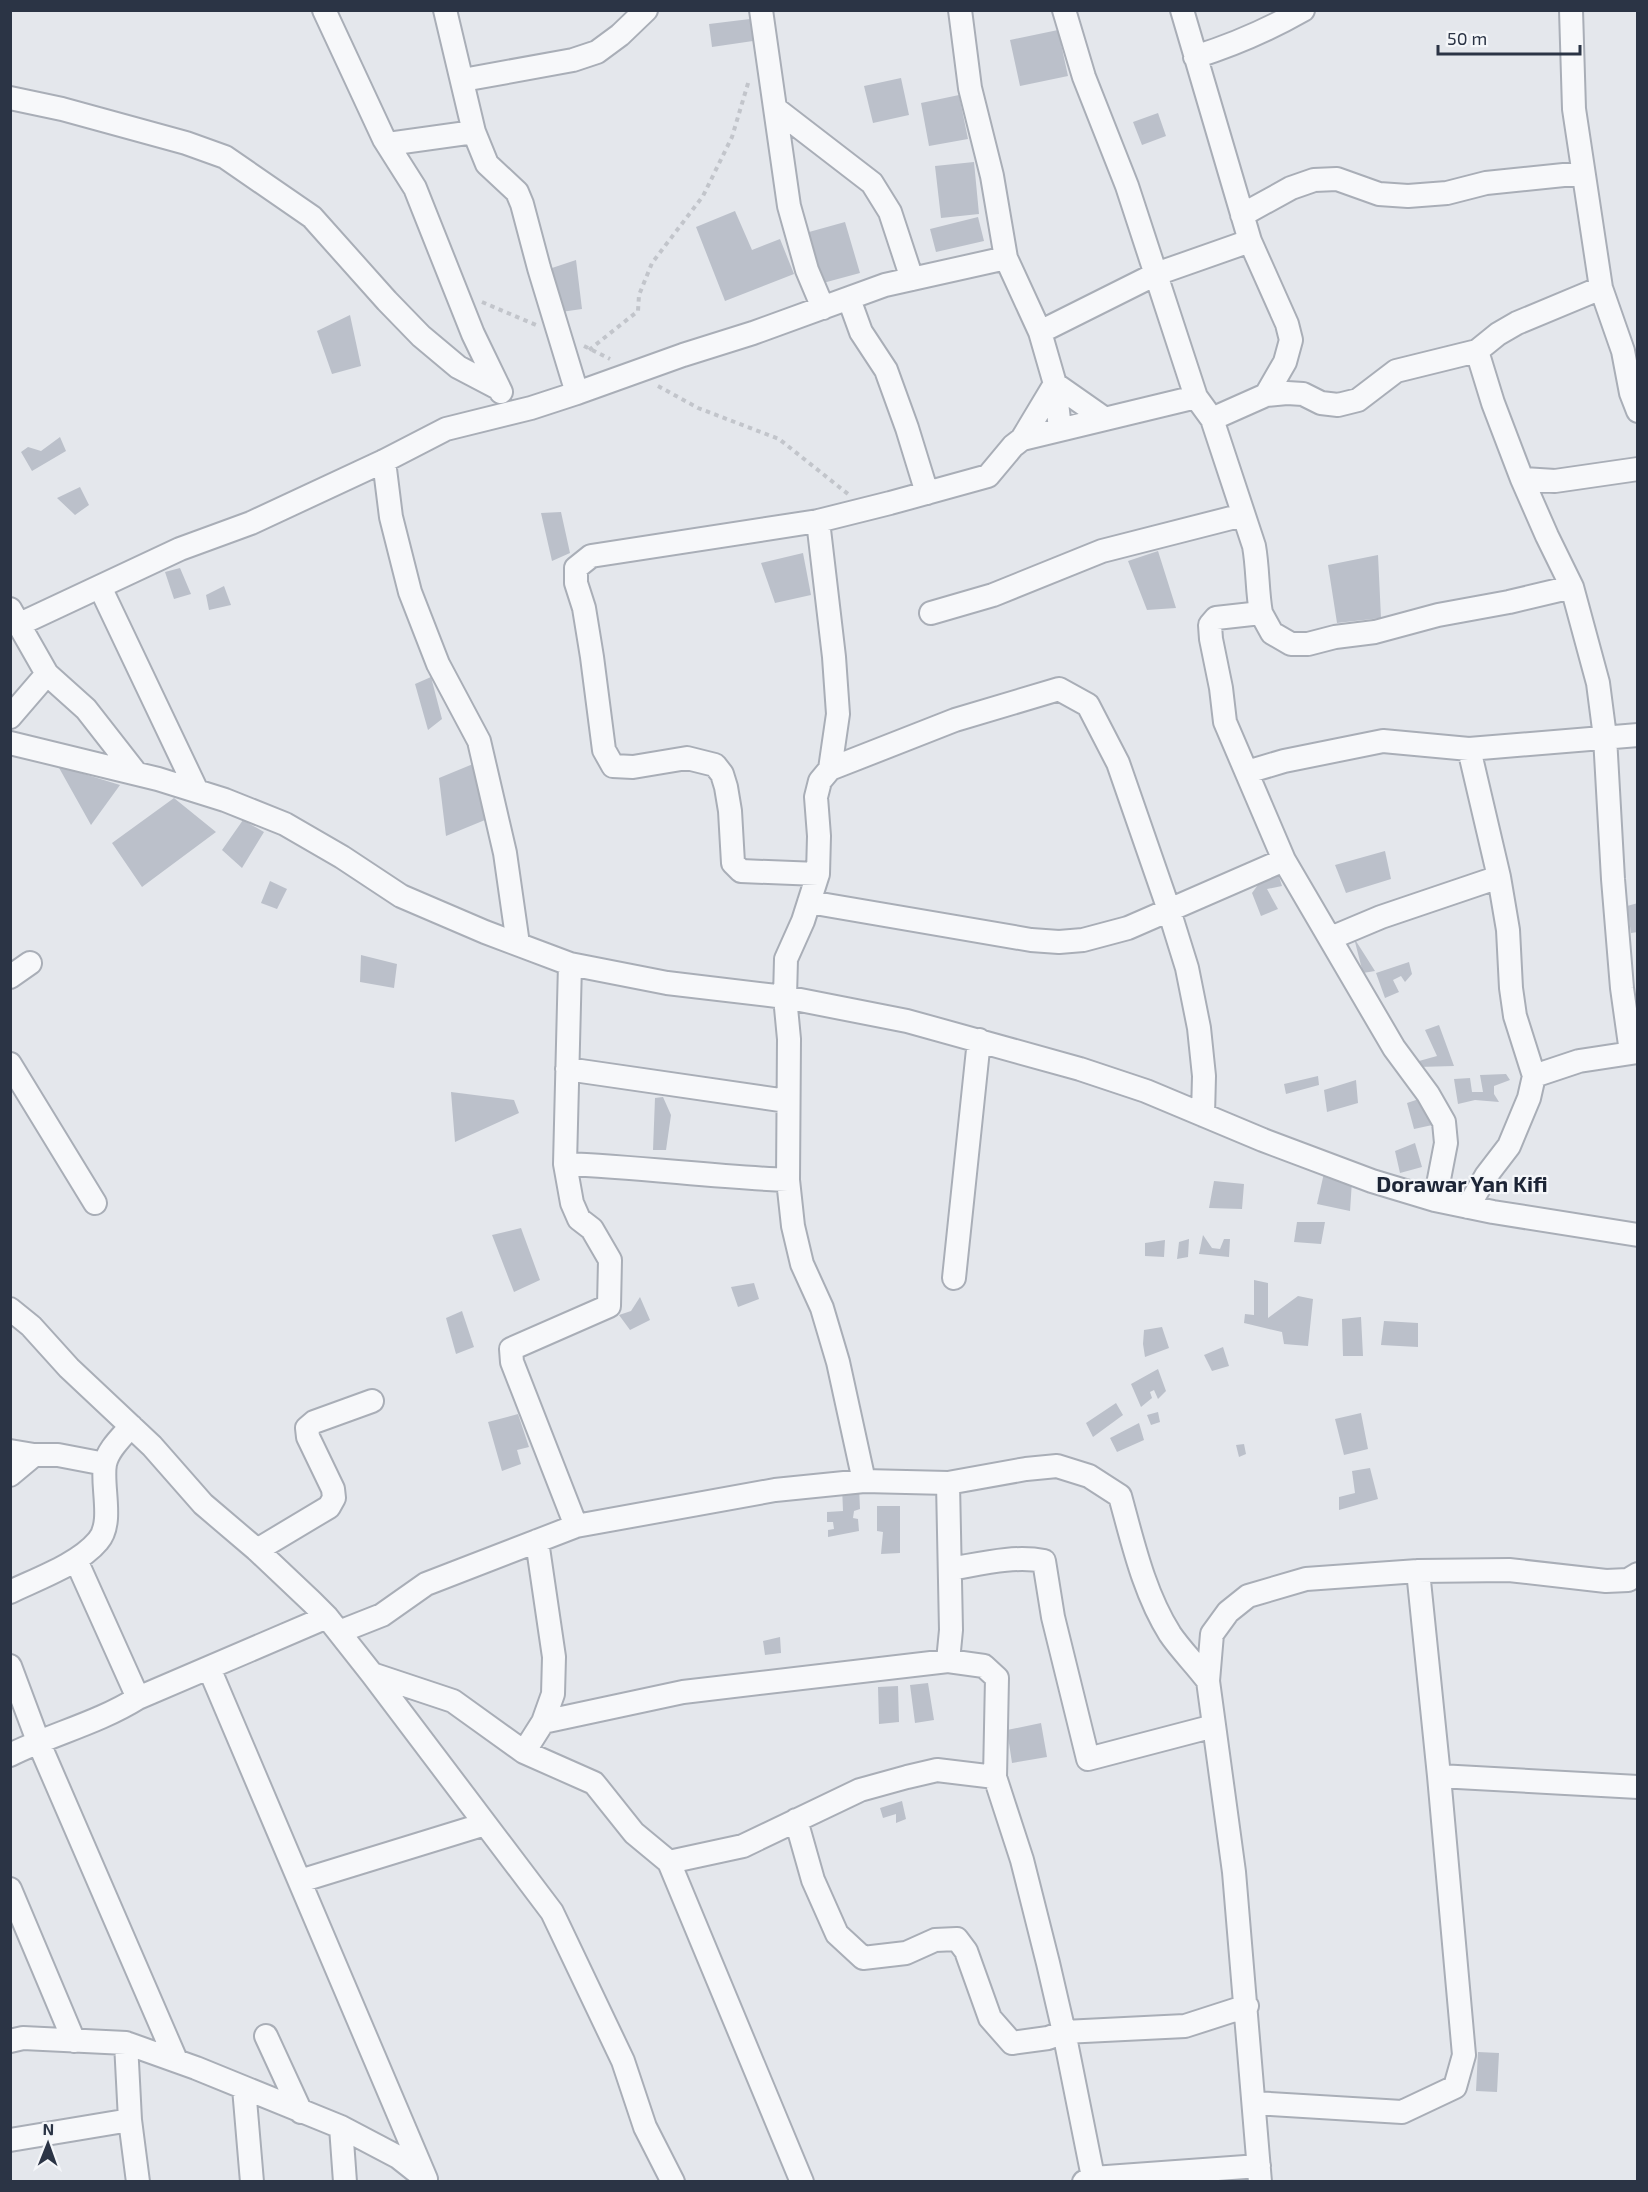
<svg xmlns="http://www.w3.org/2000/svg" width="1648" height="2192" viewBox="0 0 1648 2192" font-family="'Exo 2',sans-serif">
<rect width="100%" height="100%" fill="#e4e7ec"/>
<path fill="#bbc0ca" d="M750,19L753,41L712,47L709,24Z
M1058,30L1068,76L1020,86L1010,40Z
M901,78L909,115L873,123L864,86Z
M959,95L968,139L929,146L921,103Z
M1158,113L1166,136L1142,145L1133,122Z
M974,162L979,214L941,218L935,166Z
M735,211L752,250L780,239L794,274L725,301L696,227Z
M978,217L984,241L936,252L930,229Z
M845,222L860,273L823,283L809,232Z
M576,260L582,309L561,312L552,268Z
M350,315L361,366L332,374L317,331Z
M60,437L66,451L32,471L21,452L28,447L41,451Z
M80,487L89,505L75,515L57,498Z
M561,512L570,553L552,561L541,513Z
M1158,551L1176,608L1147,610L1128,561Z
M803,553L811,595L775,603L761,563Z
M1378,555L1381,618L1337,623L1328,565Z
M180,568L191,594L174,599L165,572Z
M224,586L231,605L209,610L206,595Z
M431,677L442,719L428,730L415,684Z
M473,764L485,820L446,836L439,778Z
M58,766L120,785L91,825Z
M174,798L216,832L142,887L112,843Z
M243,820L264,832L242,868L222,850Z
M1385,851L1391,879L1346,893L1335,865Z
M1276,867L1282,886L1267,889L1278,909L1261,916L1252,893L1260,882Z
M270,881L287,889L277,909L261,903Z
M1638,903V932L1631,933L1627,906Z
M1354,938L1375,971L1363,973Z
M361,955L397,964L394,988L360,982Z
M1409,962L1412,974L1405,982L1401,976L1393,980L1399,992L1385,998L1376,973Z
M1439,1025L1454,1066L1418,1067L1419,1061L1437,1056L1425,1030Z
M1506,1074L1510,1080L1494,1086V1094L1499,1102L1475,1100L1458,1104L1454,1079L1470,1078L1472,1092H1483L1480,1075Z
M1318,1076L1319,1085L1286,1094L1284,1084Z
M1356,1080L1358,1103L1327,1112L1324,1090Z
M451,1092L514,1100L519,1113L455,1142Z
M663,1097L671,1115L666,1150H653L655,1098Z
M1422,1098L1437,1124L1414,1129L1407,1103Z
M1415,1143L1422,1167L1400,1173L1395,1151Z
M1324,1173L1352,1181L1350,1211L1317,1204Z
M1214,1181L1244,1184L1242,1209L1209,1208Z
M1297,1222H1325L1321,1244L1294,1242Z
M521,1228L540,1280L514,1292L492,1235Z
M1203,1235L1212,1248L1220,1249L1224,1239H1230L1229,1257L1199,1254Z
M1189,1239L1188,1257L1177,1259L1179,1242Z
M1165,1240L1164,1257L1145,1256V1243Z
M1254,1280L1268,1283V1318L1298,1296L1313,1299L1308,1346L1284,1344L1282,1332L1244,1323L1245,1314L1254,1315Z
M754,1283L759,1299L738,1307L731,1287Z
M640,1297L650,1320L630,1330L619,1315L631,1311Z
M462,1311L474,1347L456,1354L446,1318Z
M1361,1317L1363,1356H1343L1342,1319Z
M1384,1321L1418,1323V1347L1381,1345Z
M1162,1327L1169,1348L1145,1357L1143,1344L1144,1330Z
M1223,1347L1229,1366L1212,1371L1204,1355Z
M1158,1369L1166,1391L1158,1399L1154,1390L1150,1392L1152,1398L1141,1407L1131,1384Z
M1116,1403L1123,1415L1093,1437L1086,1423Z
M1158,1412L1160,1422L1151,1425L1147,1415Z
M1361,1413L1368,1449L1344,1455L1335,1419Z
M518,1414L529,1447L517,1450L521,1464L502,1471L488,1422Z
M1139,1423L1144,1440L1117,1452L1110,1438Z
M1244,1444L1246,1454L1239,1457L1236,1445Z
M1370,1468L1378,1499L1339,1510V1497L1355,1493L1352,1471Z
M842,1486H859L860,1509L854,1511L853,1518L858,1519L859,1531L828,1537V1530L834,1529L833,1522H827V1512L843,1511Z
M877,1506H900V1553L881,1554L883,1532L877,1531Z
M780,1637L781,1653L765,1655L763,1641Z
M928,1683L934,1720L915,1723L910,1685Z
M898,1686L899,1722L879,1724L878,1687Z
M1041,1723L1047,1757L1012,1763L1007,1730Z
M902,1801L906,1819L896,1823V1814L883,1818L880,1808Z
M1478,2052L1499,2053L1497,2092L1476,2091Z"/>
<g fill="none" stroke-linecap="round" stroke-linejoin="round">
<defs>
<path id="street" d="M324,10L384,139L415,188L473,334L501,392
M445,10L474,132L487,164L517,192L522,204L539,268L577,393
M761,10L789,206L807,270L823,308
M960,10L970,88L992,176L1006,258L1040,332L1055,384L1060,429
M1064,10L1084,77L1127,186L1196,397L1212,419L1254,546C1258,568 1257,591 1261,613L1216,618L1210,625L1211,639L1221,688L1225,722L1284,860L1394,1048L1428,1094L1444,1122L1446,1143L1435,1200
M1182,10L1250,241L1287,324L1291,340L1285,362L1266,395
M1571,10L1574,109L1601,288L1623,351L1631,393L1638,411
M1195,57C1233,45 1268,30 1303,10
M463,80L573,60L597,52L620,35L646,10
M10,98L62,109L186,143L225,157L312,217L387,301L421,336L458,367L498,388
M776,109L872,183L890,212L912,279
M388,144L474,132
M1242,215L1291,188L1314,180L1337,179L1379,194L1408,196L1447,193L1486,183L1583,173
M849,299L861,332L886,370L907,428L927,493
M1040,332L1156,274L1250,241
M1477,351L1493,403L1522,479L1547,536L1572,587L1598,683L1605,737L1613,879L1622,988L1631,1052
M1212,419L1266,395L1287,393L1303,394L1321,403L1338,405L1358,400L1396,371L1477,351L1498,334L1517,323L1601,288
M1022,439L1055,384L1105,419
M384,461L391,517L410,592L438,664L479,741L505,853L518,944
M1522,479L1555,481L1638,469
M818,521L834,657L838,714L830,769
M100,587L197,791
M10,609L47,674L86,709L136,773
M931,613L993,595L1102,551L1243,515
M1261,613L1272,633L1291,644H1308L1335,637L1375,632L1438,615L1509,602L1572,587
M20,624L180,549L251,523L384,461L446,429L531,408L577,393L683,355L753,333L885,285L1006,258
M10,717L47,674
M10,743L158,779L225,800L285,824L342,857L401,896L485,932L570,964L667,983L785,997L907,1021L1080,1069L1146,1091L1263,1140L1372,1181L1435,1200L1493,1212L1638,1235
M1247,772L1284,761L1383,741L1469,749L1638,735
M818,874L741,871L733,863L730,811L726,787L722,774L715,765L687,758L633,767L613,766L604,750L592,657L584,608L576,583V568L591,556L818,521L890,503L988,476L1013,446L1022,439L1196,397
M809,902L1031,940L1059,942L1083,940L1128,928L1284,860
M1331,938L1381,917L1499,877
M570,964L565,1164L572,1203L579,1219L592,1229L610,1260L609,1306L511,1349L512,1362L576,1526
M10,977L30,963
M10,1064L95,1203
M567,1069L787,1101
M1534,1076L1579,1061L1638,1052
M565,1164C640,1167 714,1177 788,1180
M1468,1207L1486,1176L1509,1146L1529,1098L1534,1076L1515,1016L1511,988L1508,930L1499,877L1469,749
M954,1278L979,1040
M10,1309L31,1326L69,1368L152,1446L203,1504L257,1550L312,1602L327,1617L372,1674L552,1912L623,2061L645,2127L673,2182
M10,1451L34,1455H58L105,1464
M10,1475L34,1455
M864,1481L838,1362L822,1308L802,1264L793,1226L788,1180L789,1039L785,997L786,959L803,921L818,874L819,836L816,797L820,781L830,769L955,720L1059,689L1088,705L1118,763L1169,910L1187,968L1199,1028L1204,1076L1203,1115
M948,1483L951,1630L948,1661L984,1666L997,1678L995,1777L1022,1860L1048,1963L1064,2032L1094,2182
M257,1550L329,1507L334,1498L333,1489L308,1437L307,1428L314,1422L372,1401
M76,1560L138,1698
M950,1569C980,1564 1014,1555 1044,1561L1053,1617L1088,1759L1214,1726
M10,1592C37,1579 79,1564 98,1541C114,1523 101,1486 105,1464C108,1449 122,1437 131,1426
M339,1632L382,1615L426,1584L576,1526L775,1490L864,1481L948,1483L1026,1469L1057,1466L1089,1476L1120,1496C1133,1543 1144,1593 1170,1634C1180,1649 1197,1666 1208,1681
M10,1666L38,1741L176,2060
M209,1668L426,2179
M372,1674L453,1701L524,1752L594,1783L634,1833L669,1862L802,2182
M543,1722L683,1692L948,1661
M524,1752L543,1722L553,1694L554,1657L537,1541
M10,1755C52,1734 98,1723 138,1698L327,1617
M1439,1776L1638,1787
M796,1820L813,1880L837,1934L863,1958L906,1953L935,1940L957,1939L966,1951L990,2018L1012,2043L1048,2038L1064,2032L1185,2026L1247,2006
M669,1862L743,1846L860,1790L907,1777L937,1770L995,1777
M300,1881L485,1824
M10,1889L74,2041
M266,2036L301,2112
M10,2041L23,2038L126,2043L196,2068L341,2127L398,2157L422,2176
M126,2043L130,2120L138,2182
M244,2088L252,2182
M1254,2103L1402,2112L1455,2087L1464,2055L1439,1776L1418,1571
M341,2127L345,2182
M10,2140L130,2120
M1084,2182L1093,2178L1259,2166
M1260,2182L1234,1872L1208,1681L1212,1634L1228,1612L1248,1596L1306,1579L1418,1571L1509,1570L1606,1581L1628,1580L1638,1574"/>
</defs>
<use href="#street" stroke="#a9aeb7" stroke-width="26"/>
<path stroke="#c2c5cb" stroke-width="4" stroke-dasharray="4.5 4.5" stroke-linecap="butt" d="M482,302L536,325
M584,346L610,359
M589,350L638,311L639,295L652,263L703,196L732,137L749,80
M658,386L698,408L779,439L848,494"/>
<use href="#street" stroke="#f7f8fa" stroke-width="22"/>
</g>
<g text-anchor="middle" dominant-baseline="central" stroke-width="4.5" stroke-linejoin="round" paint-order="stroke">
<g font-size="22" font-weight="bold" fill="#1d2536" stroke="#f4f6f9">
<text x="1462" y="1183">Dorawar Yan Kifi</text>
</g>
</g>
<rect width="1648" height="2192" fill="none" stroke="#2b3445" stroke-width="24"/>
<g transform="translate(48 2144) rotate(1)" stroke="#f4f6f9" stroke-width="4.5" paint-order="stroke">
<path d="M0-4.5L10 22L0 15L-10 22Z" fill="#2b3445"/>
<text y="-9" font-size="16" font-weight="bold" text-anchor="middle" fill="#2b3445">N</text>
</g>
<path d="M1438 45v9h142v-9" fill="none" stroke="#2b3445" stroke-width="3"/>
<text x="1447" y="45" font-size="18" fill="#2b3445" stroke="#f4f6f9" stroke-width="4.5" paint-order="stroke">50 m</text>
</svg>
